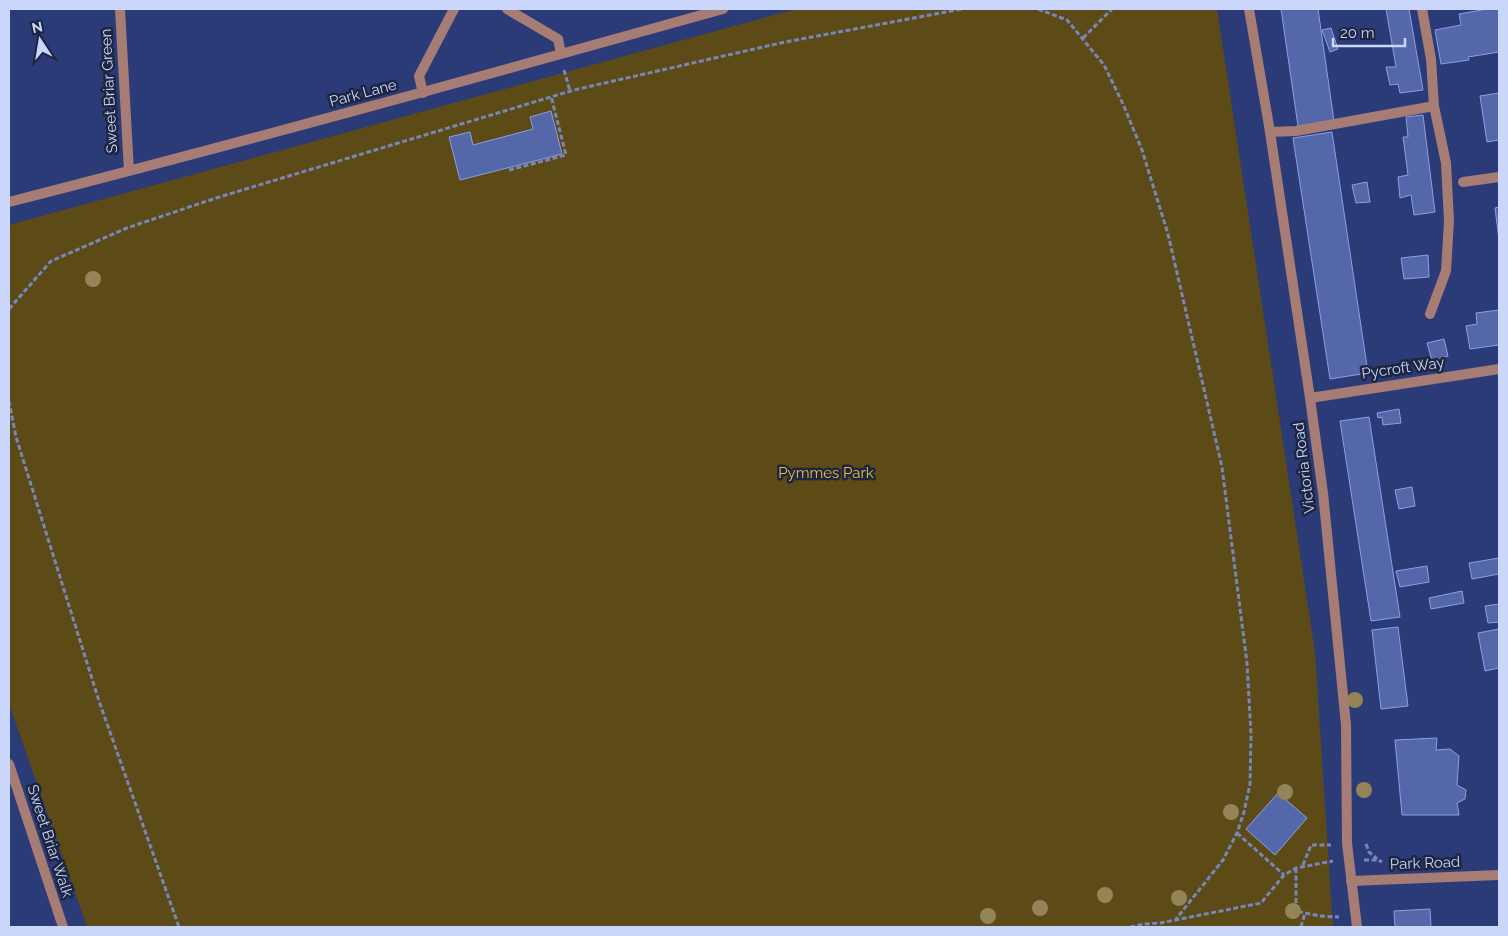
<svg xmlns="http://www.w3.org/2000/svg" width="1508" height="936" viewBox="0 0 1508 936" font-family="Raleway,sans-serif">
<rect width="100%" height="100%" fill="#2b3b77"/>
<path fill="#5c4a17" d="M796,9H1217L1315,652L1333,927H87L9,704V225Z"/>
<path fill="#5468a9" stroke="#89a0e6" d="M1281,9H1318L1334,121L1298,126Z
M1386,9H1409L1423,90L1400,93L1398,84L1390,85L1386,67H1396Z
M1487,9H1499V52L1468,57L1469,60L1441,64L1435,30L1461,25L1459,14Z
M1331,28L1338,49L1330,52L1322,30Z
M1499,93V140L1487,142L1480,96Z
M551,111L562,154L460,180L449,137L470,132L473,145L533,129L530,117Z
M1423,115L1435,212L1414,215L1411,195L1400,198L1398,177L1408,175L1403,137H1408L1406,117Z
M1332,132L1368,373L1330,379L1293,138Z
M1367,182L1370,202L1356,203L1352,185Z
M1499,207V240L1495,208Z
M1428,255L1429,277L1404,279L1401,258Z
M1499,310V345L1470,349L1466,326L1477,324L1476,313Z
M1444,339L1448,356L1432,361L1427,343Z
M1399,409L1401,423L1383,425L1382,417L1378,418L1377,413Z
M1369,417L1400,617L1371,621L1340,421Z
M1412,487L1415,506L1399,509L1395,490Z
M1499,558V574L1472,579L1469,563Z
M1427,566L1429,582L1400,587L1396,571Z
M1462,591L1464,603L1431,609L1429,598Z
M1499,604V622L1488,623L1485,606Z
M1398,627L1408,706L1381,709L1372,630Z
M1499,629V668L1485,671L1478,633Z
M1437,738L1436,750L1450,749L1459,756L1457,785L1466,790L1465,799L1457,803L1459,815H1402L1395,740Z
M1278,793L1307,818L1275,855L1246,829Z
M1430,909L1431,927H1395L1394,911Z"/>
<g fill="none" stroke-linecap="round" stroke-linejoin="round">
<path stroke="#7887b7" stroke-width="3" stroke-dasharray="5 2.5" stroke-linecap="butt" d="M1038,9L1067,20L1104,65L1123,104L1142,150L1168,234L1222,467L1247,663L1251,734L1250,784L1244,812L1237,833L1223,860L1176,919
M1083,38L1112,9
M564,70L570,91
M509,170L566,155L551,96
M9,309L51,261L127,228L216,198L574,90L785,42L962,9
M9,401L16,437L99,701L179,927
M1237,833L1284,875
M1366,844L1369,852L1377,859
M1364,860H1378L1382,862
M1303,865L1311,845H1331
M1296,868V911L1320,916L1339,917
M1130,927L1144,924L1160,923L1261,903L1284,875L1296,868L1333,861
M1301,927L1305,913"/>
<path stroke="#a67c75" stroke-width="10" d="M1422,9L1431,59L1434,106L1446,163L1449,221L1446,271L1430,314
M1270,132L1296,131L1434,106
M1463,182L1499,177"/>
<path stroke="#a67c75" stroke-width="10" d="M120,9L129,171
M507,9L558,39L561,53
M423,93L419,76L454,9
M9,202C248,141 486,75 723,9
M1310,398L1499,369
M9,764L63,927
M1351,881L1499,875"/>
<path stroke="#a67c75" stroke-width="10" d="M1249,9L1270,132L1310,398L1323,493L1346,725L1347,843L1357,927"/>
</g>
<g fill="#948457">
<circle cx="93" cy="279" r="8"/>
<circle cx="1355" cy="700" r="8"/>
<circle cx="1364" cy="790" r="8"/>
<circle cx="1285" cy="792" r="8"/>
<circle cx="1231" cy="812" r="8"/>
<circle cx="1105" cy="895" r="8"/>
<circle cx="1179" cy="898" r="8"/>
<circle cx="1040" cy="908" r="8"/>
<circle cx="1293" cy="911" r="8"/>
<circle cx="988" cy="916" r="8"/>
</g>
<g text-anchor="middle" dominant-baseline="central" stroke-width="5" stroke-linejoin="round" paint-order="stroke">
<g font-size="15" fill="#cad7fb" stroke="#1d2541">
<text transform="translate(109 91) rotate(-93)">Sweet Briar Green</text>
<text transform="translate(363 93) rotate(-15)">Park Lane</text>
<text transform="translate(1403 368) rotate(-8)">Pycroft Way</text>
<text transform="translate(1304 468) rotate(-97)">Victoria Road</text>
<text transform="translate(50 841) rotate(72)">Sweet Briar Walk</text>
<text transform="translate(1425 863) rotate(-2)">Park Road</text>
</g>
<g font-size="15" fill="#eabf3c" stroke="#1d2541">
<text x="826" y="473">Pymmes Park</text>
</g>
</g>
<rect width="1508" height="936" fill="none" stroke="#cad7fb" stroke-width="20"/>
<g transform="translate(40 40) rotate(348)" stroke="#1d2541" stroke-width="4" paint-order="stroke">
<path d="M0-4L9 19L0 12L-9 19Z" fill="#cad7fb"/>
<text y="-8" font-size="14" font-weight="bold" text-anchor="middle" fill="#cad7fb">N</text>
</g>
<path d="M1333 38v8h72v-8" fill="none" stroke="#cad7fb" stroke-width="2.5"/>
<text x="1340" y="38" font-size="15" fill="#cad7fb" stroke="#1d2541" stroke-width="4" paint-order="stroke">20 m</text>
</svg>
